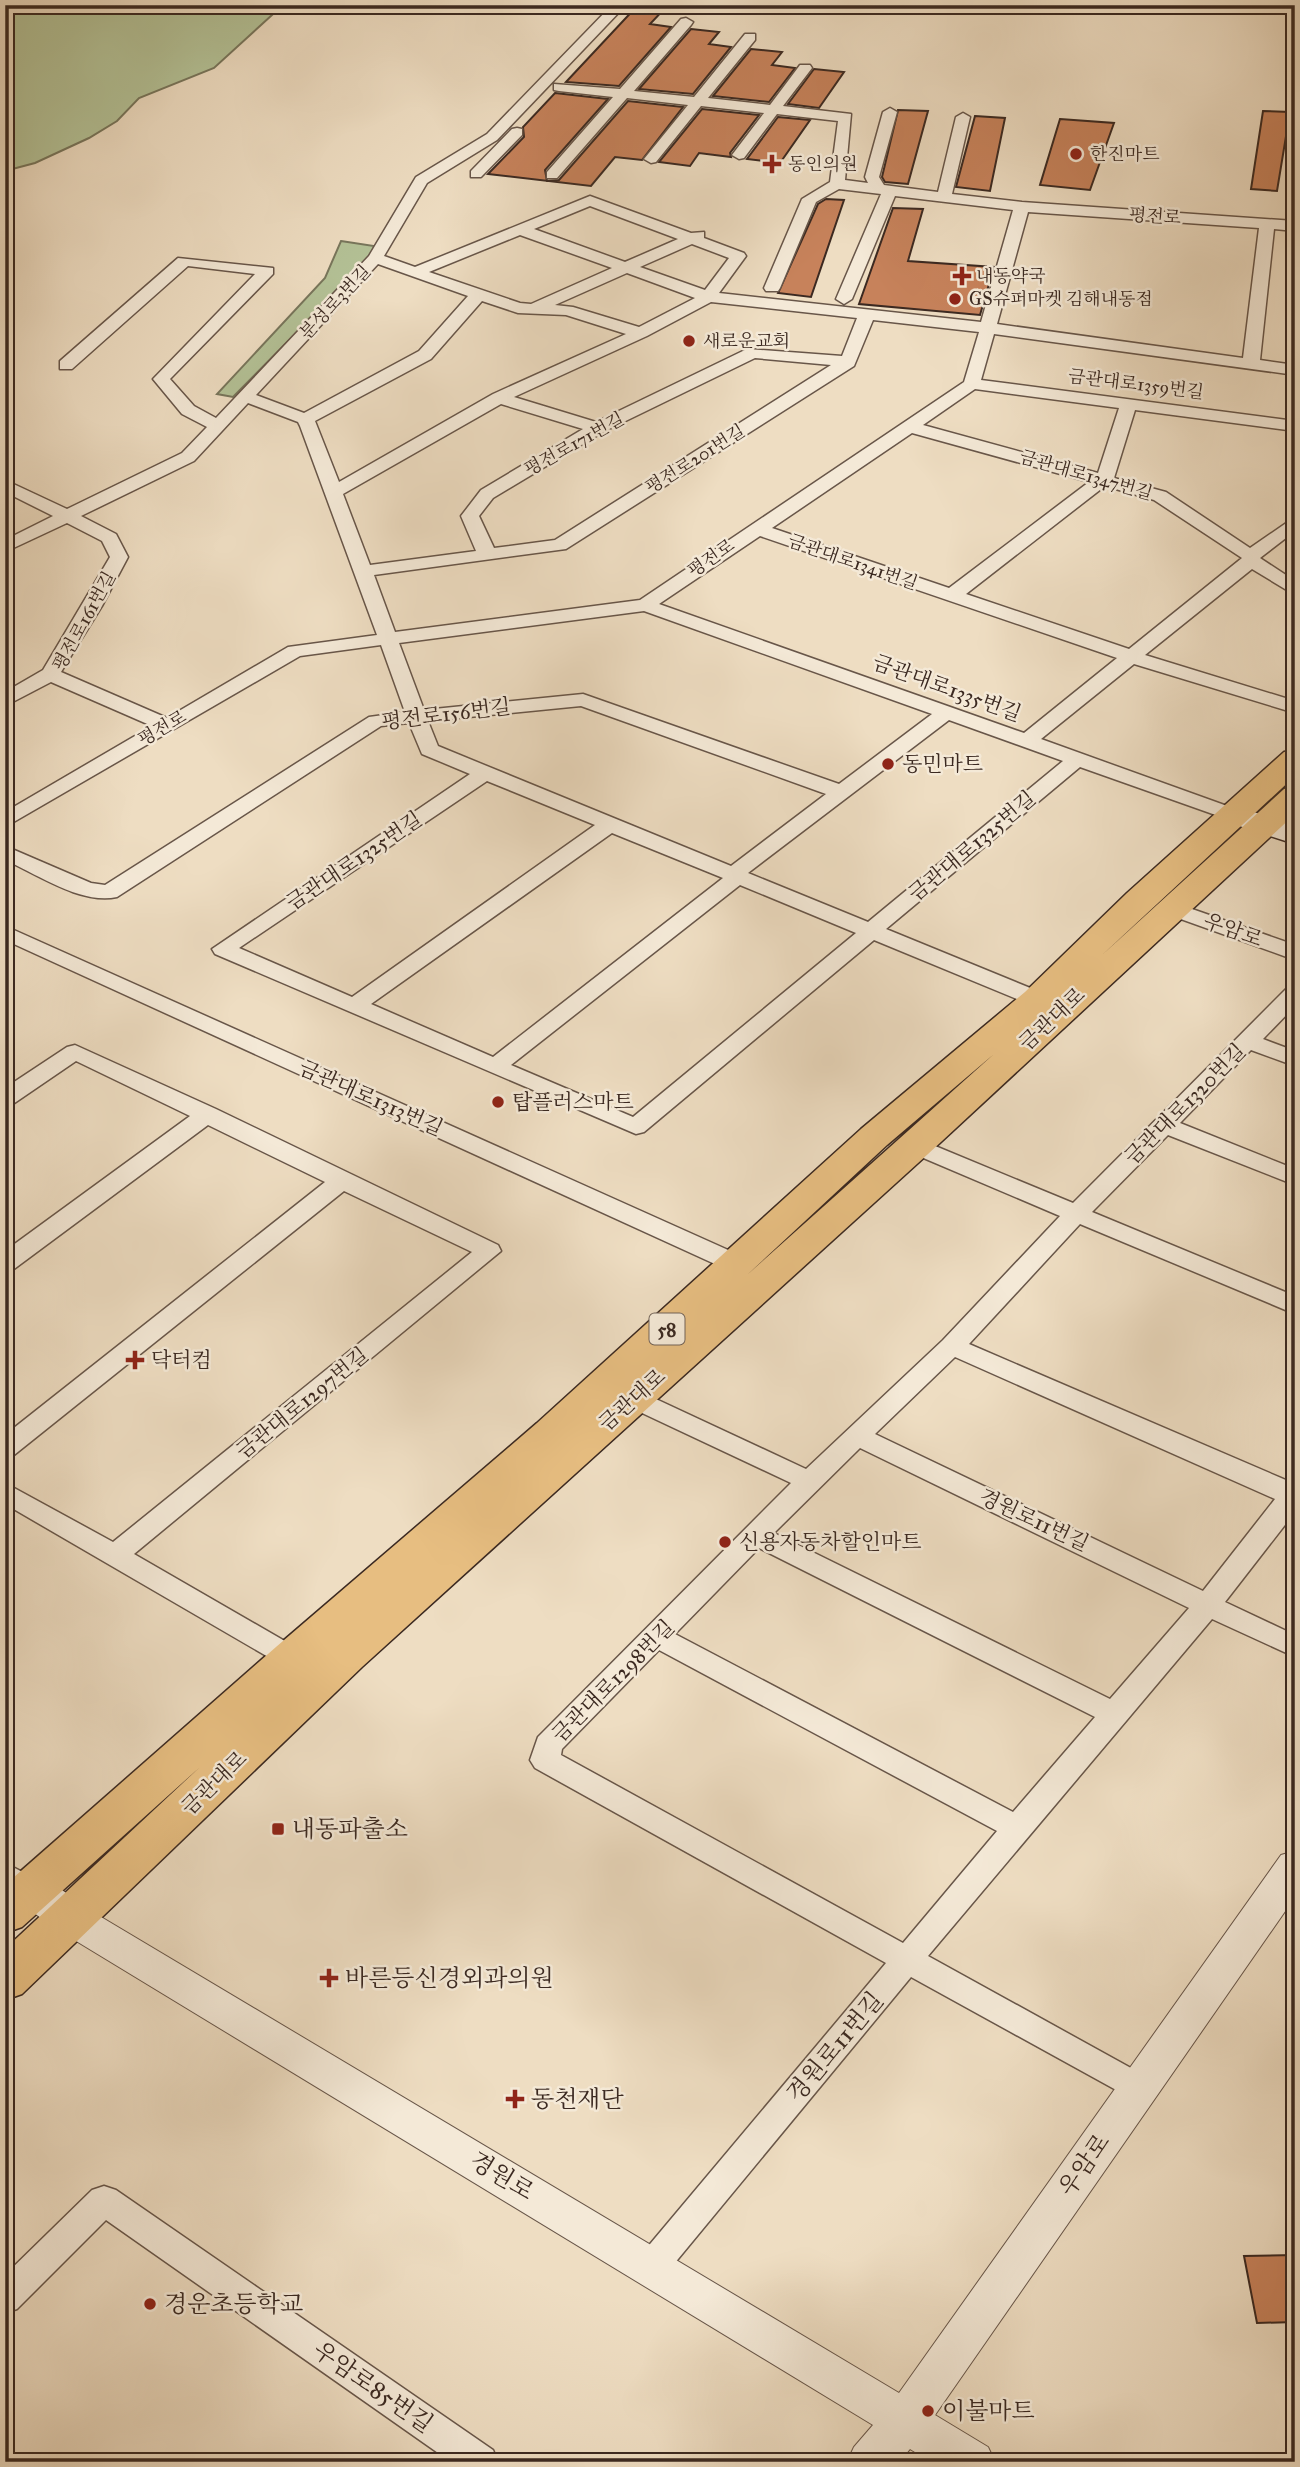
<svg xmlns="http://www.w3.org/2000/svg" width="1300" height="2467" viewBox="0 0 1300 2467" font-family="'IM FELL Great Primer','Noto Serif KR',serif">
<rect width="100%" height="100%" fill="#eeddc2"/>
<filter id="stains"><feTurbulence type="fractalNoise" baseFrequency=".00286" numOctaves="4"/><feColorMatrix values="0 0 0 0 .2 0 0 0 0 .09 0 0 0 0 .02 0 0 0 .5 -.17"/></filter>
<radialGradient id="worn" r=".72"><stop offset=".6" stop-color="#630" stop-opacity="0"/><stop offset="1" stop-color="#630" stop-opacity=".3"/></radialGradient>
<path fill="#b4c297" stroke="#78765c" stroke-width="2" d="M5,5H283L214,68L139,98L117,121L89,138L35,163L5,171Z
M341,241L374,246L372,256L233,397L217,394L325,278Z"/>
<path fill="#c7825b" stroke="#3b2921" stroke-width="2" d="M638,5H668L650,24L671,27L619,86L566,82Z
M691,29L719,32L709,44L731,47L693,94L639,89Z
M751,49L782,52L772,65L795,68L769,102L713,96Z
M814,69L844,72L819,108L788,104Z
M555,93L608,99L545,170L547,181L559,180L628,101L683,107L642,160L615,157L591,186L488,174L524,137L523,127Z
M702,109L759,115L730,153L731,157L699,153L690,166L659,162Z
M898,110L928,111L908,184L885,182L882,177Z
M1263,111L1290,112L1277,191L1251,189Z
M975,116L1005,118L990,191L956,187Z
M778,117L810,120L780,163L747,159Z
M1060,119L1114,123L1090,190L1040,185Z
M826,199L844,200L811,297L778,293L818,204Z
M893,208L923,209L908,261L994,267L980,315L859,304Z
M1295,2255V2322L1257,2323L1244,2256Z"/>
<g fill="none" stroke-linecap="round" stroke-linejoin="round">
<defs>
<path id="minor" d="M612,5H626L497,140L427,183L384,256L415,267L590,196L691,233L704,232V238L744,253L746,256L719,293L981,322L1013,210L895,196L852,299L844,304L836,299L881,194L839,189L816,202L780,288L778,291H766L764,288L802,199L830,182L838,121L777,114L744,158L739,159L732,155L764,113L701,106L656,162L651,163L644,159L688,105L627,98L557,178H547V172L613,97L559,91L554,90V84L620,89L681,19L686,18L693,22L691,25L634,91L694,97L745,34H755V40L708,98L770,105L800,65H810L812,68L783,106L851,114L845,180L868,183L865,177L883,112L890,108L897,112L879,177L884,185L938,192L956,117L963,113L970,117L952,194L1022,202L1295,221V231L1274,229L1260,360L1295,365V375L994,334L981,380L1295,421V431L1135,410L1114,478L1166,492L1250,548L1295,517V531L1260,558L1295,581V595L1252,569L1145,655L1295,701V713L1134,664L1041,739L1241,811L1244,815L1241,819H1227L1080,767L886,929L1045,994L1048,999L1045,1004H1029L874,940L644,1132L636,1134L215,954L212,949L470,774L422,754L409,723L381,726L117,897C81,905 37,874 5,860V846L91,883L105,885L369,717L405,712L381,645L300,656L5,827V812L152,726L51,682L5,706V692L43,670L110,557L102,541L67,523L5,552V540L53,516L5,492V480L67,509L182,453L207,427L182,414L153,379L255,274L188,266L72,369H60V361L178,258L273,268V274L170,379L194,406L216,418L369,256L416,177L487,134ZM590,206L678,239L625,262L534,229ZM1028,212L1259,228L1243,358L997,324ZM520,235L612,268L531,304L520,303L429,272ZM692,244L729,258L705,290L640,267ZM378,264L468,296L419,351L304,413L256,395ZM627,273L695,298L639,327L573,307L555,305ZM482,301L518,313L566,315L626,334L493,394L339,482L315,421L431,359ZM711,302L857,318L842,356L747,349L596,422L514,397L647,336ZM873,320L979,332L964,382L640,600L395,632L374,575L566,549L854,366ZM755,358L831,365L555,540L494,548L479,516L493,498L603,432ZM975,389L1119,408L1098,473L923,425ZM248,403L298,422L300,426L377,635L288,647L167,718L61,672L102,606L128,557L116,534L81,516L194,461ZM501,404L583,429L481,490L461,516L476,551L370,565L343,494ZM912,433L1089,482L949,588L772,528ZM1105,486L1154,500L1242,558L1129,649L966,594ZM760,536L1117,658L1024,733L659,604ZM644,611L932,714L839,784L583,694L424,710L399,643ZM581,706L826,794L731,866L438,746L428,721ZM949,720L1063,761L868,922L748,873ZM487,781L595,825L352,997L239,948ZM612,833L723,878L493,1057L371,1004ZM740,885L856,933L633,1117L511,1065Z
M517,128L522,129V135L481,177H471V171L512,129Z
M1172,902L1295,945V960L1164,913L1161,908L1164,903Z
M5,926L746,1258L749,1264L746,1270H728L5,940Z
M1295,986V1006L1263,1039L1295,1051V1066L1251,1050L1180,1123L1295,1169V1185L1168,1135L1092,1212L1295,1296V1314L1080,1224L969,1344L1295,1484V1512L1225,1602L1295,1635V1657L1212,1619L928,1956L1149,2078L1154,2087L1149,2096L1138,2100L1127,2096L911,1977L664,2276L652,2281L640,2276L635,2266L640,2256L886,1963L535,1768L530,1760L538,1737L791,1483L625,1405L621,1399L625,1393L634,1390L643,1393L806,1469L943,1340L1060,1216L907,1151L903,1146L907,1141H923L1073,1203L1287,988ZM955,1357L1275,1499L1203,1591L875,1434ZM860,1448L1189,1608L1110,1699L774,1533ZM759,1548L1095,1717L1013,1812L675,1634ZM659,1650L997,1831L903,1943L561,1755L562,1749Z
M75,1045L216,1109L498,1245L501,1251L134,1554L302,1651L306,1658L302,1665L292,1668L282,1665L5,1504V1483L113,1542L472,1252L344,1191L14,1455L5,1458V1435L325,1182L208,1125L14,1269L5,1271V1251L190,1116L76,1061L13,1104L5,1106V1088L67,1047Z
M5,1863L42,1882L46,1890L42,1898L31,1902L5,1890Z
M104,2186L116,2190L493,2450L498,2462H451L106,2220L17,2309L5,2313V2275L92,2190Z"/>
<path id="tertiary" d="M1295,1851V1897L935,2415L988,2447L995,2462H931L910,2449L899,2462H847L854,2447L873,2425L58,1930L17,1901L11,1890L17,1879C44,1870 65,1893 86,1908L899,2393L1281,1855Z"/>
<path id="secondary" d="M1234,806L1295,825V844L1224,821L1219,815L1224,809Z"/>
<path id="primary" d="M1295,750V776L1101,956L1284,789L1295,786V814L928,1154L362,1667L22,1994L5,2000V1949L200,1767L22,1927L5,1933V1885L276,1647L537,1423L861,1129L1025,992L1127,893L1284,752ZM994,1054L747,1275L887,1145Z"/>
</defs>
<use href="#minor" stroke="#685649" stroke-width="3"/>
<use href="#tertiary" stroke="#685649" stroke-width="2"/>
<use href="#secondary" stroke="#3b2921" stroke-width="3"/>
<use href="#primary" stroke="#3b2921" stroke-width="3"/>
<use href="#minor" fill="#f4e9d7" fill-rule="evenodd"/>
<use href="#tertiary" fill="#f4e9d7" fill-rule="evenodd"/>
<use href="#secondary" fill="#f4e9d7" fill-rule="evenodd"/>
<use href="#primary" fill="#e7be81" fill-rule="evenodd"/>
</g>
<g fill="#8f2418" stroke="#f4e9d7" stroke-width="2.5">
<circle cx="1076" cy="154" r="7"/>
<path d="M768.5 153.5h7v7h7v7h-7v7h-7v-7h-7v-7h7z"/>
<path d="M958.5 265.5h7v7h7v7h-7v7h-7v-7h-7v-7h7z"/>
<circle cx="955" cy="299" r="7"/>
<circle cx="689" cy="341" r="7"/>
<circle cx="888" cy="764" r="7"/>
<circle cx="498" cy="1102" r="7"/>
<path d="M131.5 1349.5h7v7h7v7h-7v7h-7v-7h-7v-7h7z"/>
<circle cx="725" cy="1542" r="7"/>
<rect x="271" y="1822" width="14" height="14" rx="3.5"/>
<path d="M325.5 1967.5h7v7h7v7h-7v7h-7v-7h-7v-7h7z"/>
<path d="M511.5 2088.5h7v7h7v7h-7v7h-7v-7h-7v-7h7z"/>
<circle cx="150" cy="2304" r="7"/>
<circle cx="928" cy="2411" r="7"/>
</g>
<g text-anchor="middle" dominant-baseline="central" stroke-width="5" stroke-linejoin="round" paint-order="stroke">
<g font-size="18" fill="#3b2921" stroke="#f4e9d7" text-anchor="start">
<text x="1090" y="154">한진마트</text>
<text x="788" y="164">동인의원</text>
<text x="976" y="276">내동약국</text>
<text x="969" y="299">GS슈퍼마켓 김해내동점</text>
<text x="703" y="341">새로운교회</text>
</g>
<g font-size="18" fill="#3b2921" stroke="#f4e9d7">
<text transform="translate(1155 216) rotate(4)">평전로</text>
<text transform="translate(335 302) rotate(-47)">분성로3번길</text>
<text transform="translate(1136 384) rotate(7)">금관대로1359번길</text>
<text transform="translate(574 444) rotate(-29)">평전로171번길</text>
<text transform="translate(695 459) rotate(-32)">평전로201번길</text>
<text transform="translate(1086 475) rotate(16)">금관대로1347번길</text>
<text transform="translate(711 558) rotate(-35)">평전로</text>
<text transform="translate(853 562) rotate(19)">금관대로1341번길</text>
<text transform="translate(84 621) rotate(-61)">평전로161번길</text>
<text transform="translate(162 728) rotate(-30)">평전로</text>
</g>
<rect fill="#f4e9d7" stroke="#726358" stroke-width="2" x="649.5" y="1313.5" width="35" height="31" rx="5"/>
<g font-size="19" font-weight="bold" fill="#3b2921">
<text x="667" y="1329">58</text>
</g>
<g font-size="21" fill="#3b2921" stroke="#f4e9d7">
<text transform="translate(947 688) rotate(20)">금관대로1335번길</text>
<text transform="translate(446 714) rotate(-7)">평전로156번길</text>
<text transform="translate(972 846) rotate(-40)">금관대로1325번길</text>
<text transform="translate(354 861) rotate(-34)">금관대로1325번길</text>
<text transform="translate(1233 930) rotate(20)">우암로</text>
<text transform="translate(1052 1019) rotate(-43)">금관대로</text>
<text transform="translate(371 1098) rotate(24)">금관대로1313번길</text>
<text transform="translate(1185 1104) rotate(-45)">금관대로1320번길</text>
<text transform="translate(632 1400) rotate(-42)">금관대로</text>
<text transform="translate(302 1403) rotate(-39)">금관대로1297번길</text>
<text transform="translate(1034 1520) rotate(25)">경원로11번길</text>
<text transform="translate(613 1681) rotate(-45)">금관대로1298번길</text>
<text transform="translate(214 1783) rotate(-44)">금관대로</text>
</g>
<g font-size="21" fill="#3b2921" stroke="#f4e9d7" text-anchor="start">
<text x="902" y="764">동민마트</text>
<text x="512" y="1102">탑플러스마트</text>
<text x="151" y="1360">닥터컴</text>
<text x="739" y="1542">신용자동차할인마트</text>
</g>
<g font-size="24" fill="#3b2921" stroke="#f4e9d7" text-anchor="start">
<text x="292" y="1829">내동파출소</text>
<text x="345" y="1978">바른등신경외과의원</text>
<text x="531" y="2099">동천재단</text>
<text x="164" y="2304">경운초등학교</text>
<text x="942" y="2411">이불마트</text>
</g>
<g font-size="24" fill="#3b2921" stroke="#f4e9d7">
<text transform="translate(835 2047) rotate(-50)">경원로11번길</text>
<text transform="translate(1084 2165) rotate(-55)">우암로</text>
<text transform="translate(502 2176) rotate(31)">경원로</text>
<text transform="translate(373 2387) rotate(35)">우암로85번길</text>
</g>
</g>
<rect width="1300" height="2467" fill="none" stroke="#eeddc2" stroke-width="28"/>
<rect x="7" y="7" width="1286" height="2453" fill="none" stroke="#3b2921" stroke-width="3.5"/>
<rect x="14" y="14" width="1272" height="2439" fill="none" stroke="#3b2921" stroke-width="2"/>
<rect width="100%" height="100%" filter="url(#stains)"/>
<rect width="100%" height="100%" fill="url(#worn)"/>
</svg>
